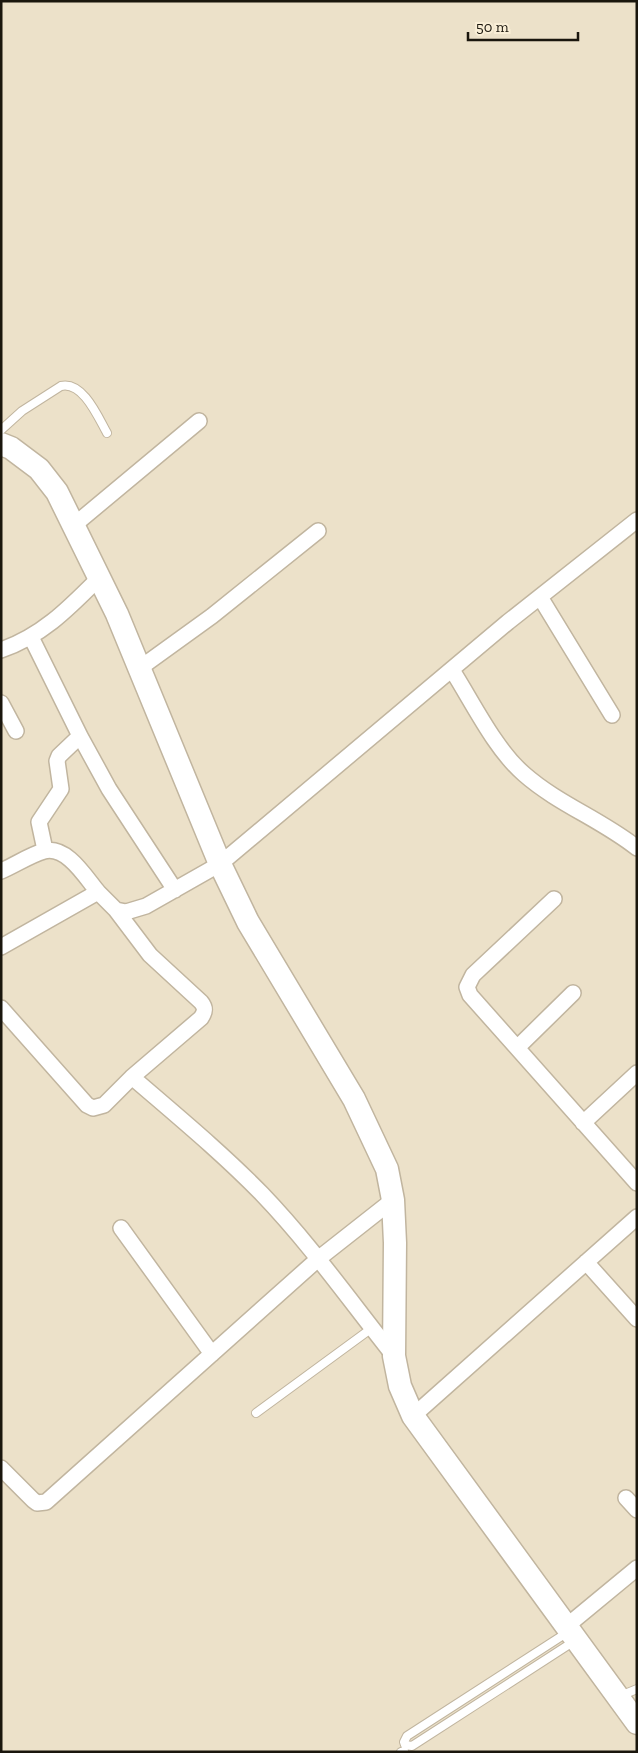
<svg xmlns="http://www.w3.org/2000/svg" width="638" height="1753" viewBox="0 0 638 1753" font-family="'Zilla Slab',serif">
<rect width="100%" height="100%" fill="#ece1c9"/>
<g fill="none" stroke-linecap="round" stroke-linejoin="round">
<defs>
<path id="lane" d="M1,430L22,411L61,386C83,381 98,417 107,433
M256,1413L372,1328
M568,1632L407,1736L404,1742L405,1745L412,1746L576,1640
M620,1696L637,1689
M401,1752L404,1751"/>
<path id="street" d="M73,526L199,421
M540,597L612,715
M31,637L80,736L109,789L175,890
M1,650C42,636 69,608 98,579
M140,668L212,616L318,531
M452,670C473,703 495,749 524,774C558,804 602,820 637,848
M1,703L16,731
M45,850L39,822L61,789L57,761L59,756L80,736
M1,871C15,865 30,855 44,851C67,845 86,878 98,892
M554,899L473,975L467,987L470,995L637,1183
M1,947L98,892L116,910L126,912L146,906L220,864L508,622L637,520
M1,1008L87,1105L93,1108L104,1105L132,1077L201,1018C205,1012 206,1008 201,1002L150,955L116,910
M518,1047L573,993
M132,1077C176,1115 221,1152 262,1194C310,1244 351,1302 394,1356
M583,1123L637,1073
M121,1228L212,1354
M586,1262L637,1319
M413,1416L637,1217
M1,1468L33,1500L37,1503L46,1502L318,1259L393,1200
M626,1498L637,1510
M568,1625L637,1568"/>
<path id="secondary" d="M1,444L11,448L39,469L57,492L117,614L220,864L248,922L354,1099L387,1169L393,1200L395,1243L394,1356L400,1386L413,1416L637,1723"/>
</defs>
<use href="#lane" stroke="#c1b59f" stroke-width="10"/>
<use href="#street" stroke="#c1b59f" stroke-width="18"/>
<use href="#secondary" stroke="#c1b59f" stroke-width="25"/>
<use href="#lane" stroke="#fff" stroke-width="8"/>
<use href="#street" stroke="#fff" stroke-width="15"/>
<use href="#secondary" stroke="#fff" stroke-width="22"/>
</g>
<rect width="638" height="1753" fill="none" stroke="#1a160d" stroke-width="5"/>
<path d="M468 32v8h110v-8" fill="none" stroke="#1a160d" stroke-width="2.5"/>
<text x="476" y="32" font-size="15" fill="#1a160d" stroke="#f9eed6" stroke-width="4" paint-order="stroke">50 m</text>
</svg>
